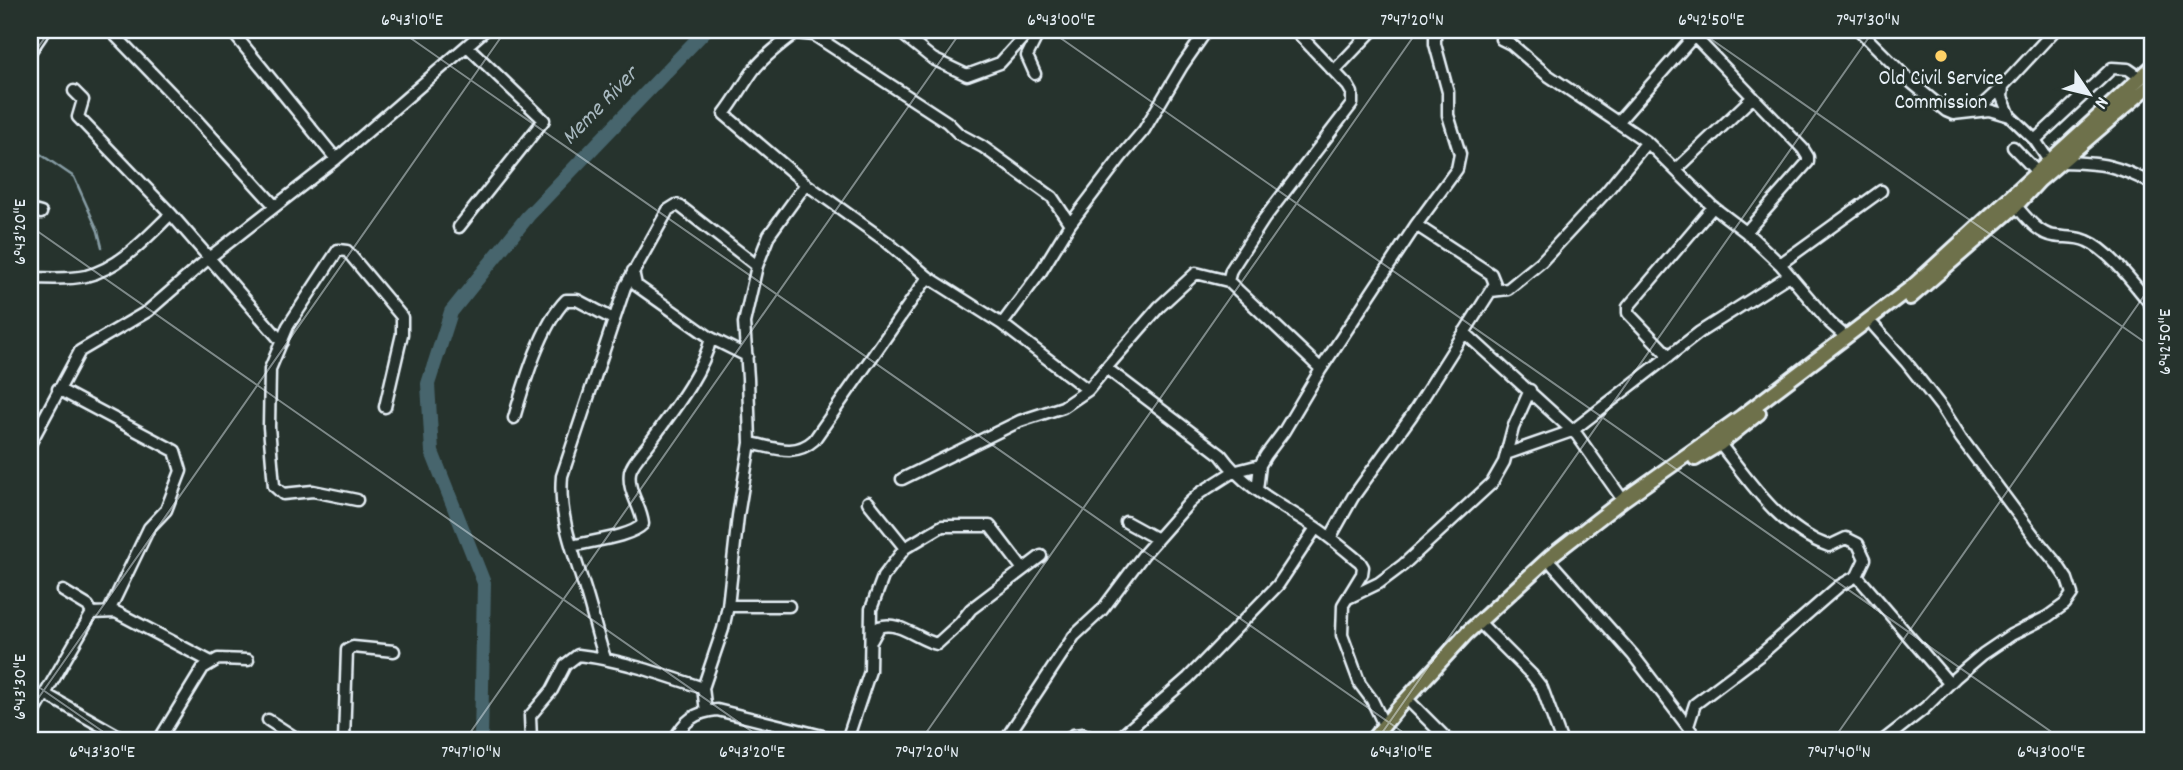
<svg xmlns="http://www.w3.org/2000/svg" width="2183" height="770" viewBox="0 0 2183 770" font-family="Dekko,sans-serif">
<rect width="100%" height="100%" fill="#26332d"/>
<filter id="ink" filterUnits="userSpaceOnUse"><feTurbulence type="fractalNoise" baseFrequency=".0143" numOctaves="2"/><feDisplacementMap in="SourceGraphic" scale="14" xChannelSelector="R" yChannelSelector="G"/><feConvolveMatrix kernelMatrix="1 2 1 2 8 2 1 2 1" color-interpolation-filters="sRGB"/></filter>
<g filter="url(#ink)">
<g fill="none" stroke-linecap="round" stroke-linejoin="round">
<path stroke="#879da5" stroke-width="2.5" d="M30,147L74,177L98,231L102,247"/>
<path stroke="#47656d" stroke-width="14" d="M481,740L484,583L432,452L428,384L451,312L528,216L706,30"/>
<defs>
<path id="minor" d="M110,30L193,116L275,206
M231,30L336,159
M897,30L933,59L967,75L1000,63L1030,30
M1859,30L1912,83L1946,111L1953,114L1989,110L2010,116L2035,140L2049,161
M1501,39L1511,44L1546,74L1647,142L1713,207L1746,232L1780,264L1830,323L1846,337
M30,52L45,30
M1334,71L1373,30
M1035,74L1027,56L1040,30
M74,91L83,100L78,117L171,214L282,342
M1977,110L2003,86
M2010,116L2002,97L2003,86L2055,30
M1619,121L1694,36L1803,149L1808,157V162L1746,232
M2035,140L2112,68L2128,69L2141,78
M2013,147L2038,173
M2062,162C2103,163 2116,165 2153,184
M1677,169L1753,97
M2016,206C2026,217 2038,234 2054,236C2065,238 2076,236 2087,241C2111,251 2136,287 2153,307
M30,210L41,213
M1070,224L1052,197L983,147L959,134L947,122L814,35L795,33C781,44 763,57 753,71C743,85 735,100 724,114L806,184L887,242L928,277L1002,324L1088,390
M459,227L544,120L467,46
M1780,264L1881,191
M633,271L636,285L711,338L747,356
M30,278C48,278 67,280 86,276C120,268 147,237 171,214
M1228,281L1231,270L1264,219L1352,104V93L1348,86L1295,30
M1491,291L1508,289L1541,262L1607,191L1647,142
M1002,324L1040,273L1070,224L1121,157L1144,130L1182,66L1207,30
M1874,326L1906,362L1942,408L1961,438L2037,540L2057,564L2067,579L2072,594L2065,604L2047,617L2011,635L1983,654L1956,677L1925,708L1884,740
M1464,332L1577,435L1623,500
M1669,356L1628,313V307L1713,207
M1106,368L1159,307L1196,273L1228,281L1321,369
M58,389L175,451L181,471L166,510L149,528L109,611
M514,418C524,384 541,325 566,300H577L613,319
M750,443C773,447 794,458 814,440L928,277
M30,444L80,351L148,311L210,257L336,159L485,30
M1506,454L1572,431L1700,332L1788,276
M902,479L1020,421L1063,407L1088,390L1106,368L1221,455C1244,487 1279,504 1312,525C1329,536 1344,549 1360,562L1363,567L1362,574L1343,605L1342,635L1360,684L1372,700L1384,725
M1257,490L1260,465L1266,455L1284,431L1321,369L1416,225L1457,169L1460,154L1448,115V92L1435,44V30
M357,500L313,491L283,494L274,486L269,427L270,369L288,326L338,250L347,251L402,317V334L385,407
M868,502L905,548
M1126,522L1157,539
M1330,538L1353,497L1412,415L1495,284L1491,274L1416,225
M572,546C591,541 631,537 643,524C641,505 627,492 630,472C632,462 645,450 651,441C672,412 703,373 711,338
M1553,565L1633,655L1698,740
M1857,576L1949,683
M1348,598L1379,583L1403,565L1492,483L1504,462L1513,428L1530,390
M728,606H789
M92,613L116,612L211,662
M1483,626L1532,675L1542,688L1561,740
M872,640L879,627C899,620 918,640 937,644L960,623L971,609L1041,556
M605,658C598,639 594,619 588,599C576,558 558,519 562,476L625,287L668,210L676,205L681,207L757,266
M45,694L126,740
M1411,703L1448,740
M706,711L703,688L723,629L728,606L738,516L750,443L748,378L744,323L757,266L769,235L806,184
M30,720L92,613L88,606L63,591
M268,720L299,740
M1688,726L1695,704L1760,655L1839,586L1857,576L1865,559L1858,544L1846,538L1829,546C1780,529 1751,483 1720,444
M159,740L203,668L218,659L248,660
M344,740L347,650L353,647L394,651
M531,740L530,716L552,690L565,665L578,655C621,660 662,674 703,688
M674,740C684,721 695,712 717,710L835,739L860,740
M847,740L870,671L871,609L883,577L905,548L942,526H990L1022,568
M1005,740L1074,636L1102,610L1144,554L1189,503L1200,493L1233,472L1260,465
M1069,740L1073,735L1083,734L1095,740
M1117,740L1188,678L1278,585L1316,528"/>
<path id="major" d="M1910,298L2016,206L2039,181L2153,83
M1695,459L1720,444L1759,413
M1372,740L1398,708L1467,633L1551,556L1623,500L1742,416L1913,286L2153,66"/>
</defs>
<use href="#minor" stroke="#e8f1f8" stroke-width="15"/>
<use href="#major" stroke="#e8f1f8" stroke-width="18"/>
<use href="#minor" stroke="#26332d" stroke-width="10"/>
<use href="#major" stroke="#6e714b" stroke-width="12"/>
</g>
</g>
<path fill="none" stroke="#e8f1f8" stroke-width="2" stroke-opacity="0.45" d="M399,30L1414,740M1049,30L2063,740M1698,30L2153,348M30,59L50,30M30,226L764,740M30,681L115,740M30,710L506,30M465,740L962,30M921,740L1418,30M1377,740L1874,30M1833,740L2153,283"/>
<circle fill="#ffd166" stroke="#26332d" stroke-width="2.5" cx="1941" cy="56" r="7"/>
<g text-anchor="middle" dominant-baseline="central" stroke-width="5" stroke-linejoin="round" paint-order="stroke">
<g font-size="21" fill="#e8f1f8" stroke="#26332d">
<text x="1941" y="80">Old Civil Service<tspan x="1941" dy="24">Commission</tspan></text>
</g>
<g font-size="23" font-style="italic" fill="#a8b9c0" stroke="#26332d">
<text transform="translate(601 107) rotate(-46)">Meme River</text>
</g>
</g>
<rect width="2183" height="770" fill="none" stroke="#26332d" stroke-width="77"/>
<g transform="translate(2089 94) rotate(125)" stroke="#26332d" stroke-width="5" paint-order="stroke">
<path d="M0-5L12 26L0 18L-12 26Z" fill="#e8f1f8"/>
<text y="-10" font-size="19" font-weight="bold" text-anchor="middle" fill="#e8f1f8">N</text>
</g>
<rect x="38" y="38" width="2106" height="694" fill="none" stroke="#e8f1f8" stroke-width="2.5"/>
<g font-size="18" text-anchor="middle" fill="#e8f1f8">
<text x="412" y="25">6°43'10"E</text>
<text x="1061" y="25">6°43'00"E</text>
<text x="1412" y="25">7°47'20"N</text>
<text x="1711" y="25">6°42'50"E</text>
<text x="1868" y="25">7°47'30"N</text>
<text transform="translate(19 232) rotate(-90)" y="6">6°43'20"E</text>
<text transform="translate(2164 342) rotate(-90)" y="6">6°42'50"E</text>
<text transform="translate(19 687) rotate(-90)" y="6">6°43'30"E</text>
<text x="102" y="757">6°43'30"E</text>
<text x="471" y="757">7°47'10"N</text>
<text x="752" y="757">6°43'20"E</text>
<text x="927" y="757">7°47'20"N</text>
<text x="1401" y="757">6°43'10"E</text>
<text x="1839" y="757">7°47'40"N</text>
<text x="2051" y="757">6°43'00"E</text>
</g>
</svg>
